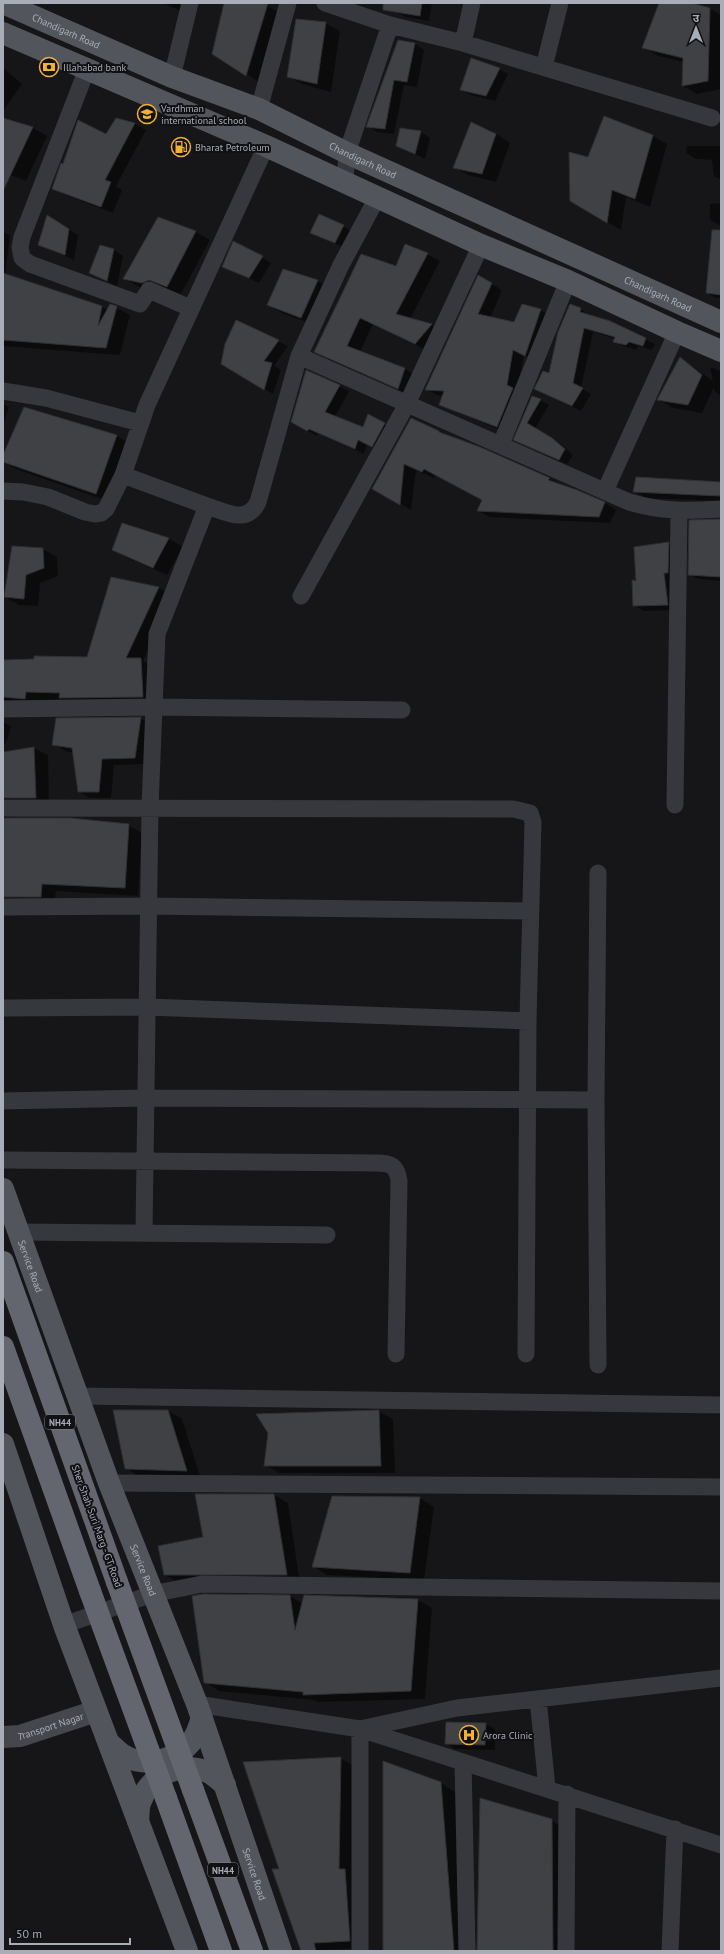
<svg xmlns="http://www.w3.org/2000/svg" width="724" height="1954" viewBox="0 0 724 1954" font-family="'PT Sans','Noto Sans Devanagari',sans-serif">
<rect width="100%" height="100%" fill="#161618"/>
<path fill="#0007" d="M162,3H186L184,12Z
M225,3H262L286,16L265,86L213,53Z
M399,3H432L429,21L406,17L396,12Z
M660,3H688L709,8L721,15V89L697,94L683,86L684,62L658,56L644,48Z
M325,23L340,31L331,92L302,84L288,76Z
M398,41L415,44L424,50L417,87L404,85L394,134L377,132L368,126Z
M3,68L22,84L3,111Z
M499,69L508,74L495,101L471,95L461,90Z
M3,119L33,128L47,136L26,181L3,172Z
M116,119L135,124L146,130L116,186L122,190L113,213L65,195L54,189L64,165L107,135Z
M401,129L421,132L430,138L425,159L397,145Z
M496,134L510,143L496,182L468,175L454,167Z
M653,136L667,144L650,207L626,197L621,230L571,201L589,159Z
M687,146H721V180L714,176L712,160L696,159L686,153Z
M721,203V225H719L710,220V204Z
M158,218L196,232L210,240L181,294L164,288L157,291L139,287L125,279Z
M57,222L78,235L74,260L39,244Z
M343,226L352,232L345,248L312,232Z
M3,232L10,235L5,275L101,307L108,310L111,305L130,315L120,355L3,346Z
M721,242V298H716L707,293Z
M101,246L114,250L123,256L117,286L100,278Z
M427,254L440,261L410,319L432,325L444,332L428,351L373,324L360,352L405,369L417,376L411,395L328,359L316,351L396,267Z
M262,257L271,263L259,283L223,266Z
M478,276L502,290L490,318L514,323L540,310L551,316L536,361L524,355L508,433L451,410L440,404L443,396L437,395L426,389Z
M318,281L332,289L315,325L282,313L268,305Z
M571,306L581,309L589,316L610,322L655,344L652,350L638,346L636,350L623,346L614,341L615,339L593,332L581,388L591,394L581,411L536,389L550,375Z
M237,321L288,346L274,366L281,370L273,394L222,363Z
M680,358L713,381L710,367L721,371V396L715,392L714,387L702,413L673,408L659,400Z
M306,371L349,391L335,417L363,429L368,416L394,429L381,452L367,444L364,454L318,433L317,436L292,422Z
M540,400L549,405L535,429L561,444L573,455L567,464L515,440Z
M3,404L9,407L3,425Z
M24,408L117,436L131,444L110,502L16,469L3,462V458Z
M439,431L605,503L616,510L610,523L490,517L478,511L483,500L435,475L434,478L416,470L411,510L373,488Z
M721,483V501L646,498L634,491Z
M721,520V581L699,579L689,574Z
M123,524L169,539L183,547L167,575L128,558L113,550Z
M668,543L678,549L677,610L644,611L634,606L637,582Z
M43,549L57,557L58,576L40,583L38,606L19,605L5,597Z
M111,578L159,588L174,597L143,661L156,668L158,705L41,700L40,707L3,703V661L87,658Z
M140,718L152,725L146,764L114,765L111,798H90L79,792L74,753L65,751L54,744Z
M3,722L11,726L6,743L3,744Z
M34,748L48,755L49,805L6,816L7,818L70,819L128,825L142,833L138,896L56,891L54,904L3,906V753Z
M168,1411L182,1419L201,1479L140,1477L126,1468Z
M378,1411L393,1419L395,1473H279L265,1465Z
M274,1495L288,1503L300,1583H179L165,1575L204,1537Z
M420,1498L434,1507L424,1580L327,1575L313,1566Z
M290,1596L303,1604L418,1600L432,1608L425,1699L318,1702L314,1700L219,1691L205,1682Z
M486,1724L495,1729V1750L455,1749L446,1743Z
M340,1758L354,1766L364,1948L302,1951L280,1870Z
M441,1783L455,1792L467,1951H384Z
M551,1820L565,1829L567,1951H478Z"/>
<path fill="#404145" stroke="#303034" d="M224,3H268L246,76L212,54Z
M383,3H422L420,16L383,10Z
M659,3H692L710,8L708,81L682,86L683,58L642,48Z
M296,19L326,22L317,84L287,77Z
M398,40L415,43L407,82L394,80L385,129L366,127Z
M471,58L500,68L486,96L460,90Z
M604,116L653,135L635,199L612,190L607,223L570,201L569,152L588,157Z
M3,118L33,127L3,191Z
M116,118L135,123L105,180L111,182L101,207L52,189L61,163L63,164L78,120L106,134Z
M471,122L496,134L482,174L453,168Z
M400,128L421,131L415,154L396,146Z
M319,214L344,225L335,243L310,233Z
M47,215L69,229L65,255L38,245Z
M158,217L196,231L167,287L149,280L142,283L123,279Z
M712,230H721V295L706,293Z
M233,241L263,256L249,278L222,267Z
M405,244L428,253L396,314L432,324L415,344L360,318L347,346L405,368L398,389L314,352L361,254L396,266Z
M100,245L114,249L107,281L89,273Z
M283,269L318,280L301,318L267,305Z
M3,273L102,306L98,326L110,304L117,306L106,348L3,340Z
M478,275L492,283L478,314L514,322L522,304L541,309L525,356L513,350L507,385L513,388L497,427L439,405L444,391L425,390Z
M570,304L581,308L580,312L610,321L646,338L643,346L629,342L626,345L613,342L615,337L584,328L573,383L583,388L572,406L534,389L543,371L549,373L558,332Z
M236,320L279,340L264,361L272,363L264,390L221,364L225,344Z
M680,357L702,375L688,405L657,400Z
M306,370L340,385L325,412L363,427L368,414L385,423L372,447L358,440L355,449L309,429L307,431L291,422Z
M532,396L541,399L527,423L552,438L565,449L559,460L513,440Z
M24,407L117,435L96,494L3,462V455Z
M411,418L439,431V432L480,447L550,478L548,480L577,490L605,502L599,517L477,511L482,500L424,469L422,472L404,464L400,505L372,489Z
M636,477L721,482V496L633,492Z
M721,519V577L688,575L689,520Z
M122,523L169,538L153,568L112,550Z
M669,542L668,573H664L668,605L633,606L632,580L636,581L634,547Z
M12,546L43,548L44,568L26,575L24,599L4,597Z
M111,577L159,587L126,658H141L143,697L59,698L60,693L26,692L25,699L3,697V660L34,659V656L87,657Z
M141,717L135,758L102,759L99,792H78L72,748L52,745L56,718Z
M34,747L36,798H3V752Z
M3,818H70L129,824L125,888L42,884L41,897H3Z
M113,1410H168L187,1471L125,1469Z
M379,1410L381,1466H264L268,1433L256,1414Z
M195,1494H274L287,1575H164L158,1546L203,1537Z
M332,1496L420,1497L410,1573L312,1567Z
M203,1594L290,1595L295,1630L304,1595L418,1599L411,1691L303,1695V1692L204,1683L192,1596Z
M446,1722L486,1723L485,1745L445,1744Z
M341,1757L339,1869H345L350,1941L314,1943L316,1951H301L272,1869H279L243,1762Z
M383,1761L441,1782L454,1951H383Z
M480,1798L552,1819L553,1951H477Z"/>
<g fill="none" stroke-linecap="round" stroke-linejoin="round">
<path stroke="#37383d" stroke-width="17" d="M325,3L390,25L463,43L712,118
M463,43L472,3
M544,67L560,3
M87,69L22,237L20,247L22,258L30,264L140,304L149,290L190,308
M172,77L190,3
M259,109L288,3
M345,182L347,153L390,25
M299,356L629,502C663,512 686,511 721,509
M3,391L46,398L140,423
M501,444L568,281
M123,475L207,506
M3,491L23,492L48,497L85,512L95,514L101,513L106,509L123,475L147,405L266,146
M605,491L677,332
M301,596L407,404L481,245
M3,709L154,707L157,634L207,506C226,512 247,525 258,502L299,356L341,265L377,198
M675,805L679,512
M3,808L513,809L530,813L533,822L528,1021L148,1007L3,1008
M598,873L596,1100L598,1365
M3,907L148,906L531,911
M3,1101L146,1098L596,1100
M3,1160L377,1163C391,1163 397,1166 399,1181L396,1354
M19,1232L327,1235
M144,1233L150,807L154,707L402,710
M526,1354L528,1021
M78,1396L721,1405
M109,1483L721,1487
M64,1625L152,1594L202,1584L721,1591
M538,1699L547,1788
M197,1704L360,1729L721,1845
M463,1762L467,1951
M360,1951V1729L457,1708L721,1678
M566,1951L567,1794
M670,1951L675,1829"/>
<path stroke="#45474d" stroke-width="22" id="s1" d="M3,1737L20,1736L96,1711"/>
<g stroke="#53555c" stroke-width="22">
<path id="s2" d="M3,3L172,77L259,109L347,153L721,322"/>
<path d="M3,33L266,146L481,245L568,281L677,332L721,351"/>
<path id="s3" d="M3,1189L109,1483L197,1704L281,1951"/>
<path d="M3,1444L64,1625L187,1951"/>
<path d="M109,1743C114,1747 118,1752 123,1755C146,1769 182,1760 195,1736C198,1731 199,1725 202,1719"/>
<path d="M138,1821C139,1816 138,1809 140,1803C150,1774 182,1760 210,1773C215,1776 220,1781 225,1785"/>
</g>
<path stroke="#63666e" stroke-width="22" d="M3,1262L117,1582
M3,1347L90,1591
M193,1790L252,1951
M166,1798L221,1951"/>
<path stroke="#63666e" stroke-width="22" d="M117,1582L193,1790
M90,1591L166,1798"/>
</g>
<defs>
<symbol id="bank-ring" viewBox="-11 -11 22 22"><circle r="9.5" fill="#111113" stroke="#f2b134" stroke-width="1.5"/><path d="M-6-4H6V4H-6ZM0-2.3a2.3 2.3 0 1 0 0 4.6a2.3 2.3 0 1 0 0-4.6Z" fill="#f2b134"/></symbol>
<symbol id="school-ring" viewBox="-11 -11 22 22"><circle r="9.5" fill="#111113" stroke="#f2b134" stroke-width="1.5"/><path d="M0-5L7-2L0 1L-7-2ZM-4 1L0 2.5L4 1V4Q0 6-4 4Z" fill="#f2b134"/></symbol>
<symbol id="fuel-ring" viewBox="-11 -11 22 22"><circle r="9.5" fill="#111113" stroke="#f2b134" stroke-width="1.5"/><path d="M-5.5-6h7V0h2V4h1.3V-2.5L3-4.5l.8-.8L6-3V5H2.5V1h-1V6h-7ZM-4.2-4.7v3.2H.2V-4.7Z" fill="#f2b134"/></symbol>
<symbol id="hospital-ring" viewBox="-11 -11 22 22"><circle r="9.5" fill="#111113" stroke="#f2b134" stroke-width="1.5"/><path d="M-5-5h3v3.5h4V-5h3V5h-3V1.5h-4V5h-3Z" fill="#f2b134"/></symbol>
</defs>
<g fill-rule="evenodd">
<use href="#bank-ring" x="38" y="56" width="22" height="22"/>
<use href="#school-ring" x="136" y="103" width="22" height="22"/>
<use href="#fuel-ring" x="170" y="136" width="22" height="22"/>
<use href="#hospital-ring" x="458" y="1724" width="22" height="22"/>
</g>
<g text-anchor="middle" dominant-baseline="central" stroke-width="4" stroke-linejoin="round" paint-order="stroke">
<g fill="#111113" stroke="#7b7e86" stroke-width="1">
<rect x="45" y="1415" width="30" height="14" rx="3"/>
<rect x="208" y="1863" width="30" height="14" rx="3"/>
</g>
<g font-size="9" font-weight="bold" fill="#a8adb8">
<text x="60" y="1422">NH44</text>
<text x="223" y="1870">NH44</text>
</g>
<g font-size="10" fill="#a8adb8" stroke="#111113">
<text stroke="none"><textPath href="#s2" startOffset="69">Chandigarh Road</textPath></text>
<text stroke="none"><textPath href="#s2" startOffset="393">Chandigarh Road</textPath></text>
<text stroke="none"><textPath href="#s2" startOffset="717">Chandigarh Road</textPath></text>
<text stroke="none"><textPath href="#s3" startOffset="82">Service Road</textPath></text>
<text transform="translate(97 1526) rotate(70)">Sher Shah Suri Marg - GT Road</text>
<text stroke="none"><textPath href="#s3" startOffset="406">Service Road</textPath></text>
<text stroke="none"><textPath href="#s1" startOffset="49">Transport Nagar</textPath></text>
<text stroke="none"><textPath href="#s3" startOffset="730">Service Road</textPath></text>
</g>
<g font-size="10" fill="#a8adb8" stroke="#111113" text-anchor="start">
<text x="63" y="67">Illahabad bank</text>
<text x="161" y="108">Vardhman<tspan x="161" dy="12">international school</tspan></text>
<text x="195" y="147">Bharat Petroleum</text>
<text x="483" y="1735">Arora Clinic</text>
</g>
</g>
<rect width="724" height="1954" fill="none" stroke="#a8adb8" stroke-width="8"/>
<g transform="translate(696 28)" stroke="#111113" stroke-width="3" paint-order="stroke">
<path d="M0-3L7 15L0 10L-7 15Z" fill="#a8adb8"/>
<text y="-6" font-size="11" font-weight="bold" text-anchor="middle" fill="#a8adb8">उ</text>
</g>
<path d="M10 1938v6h120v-6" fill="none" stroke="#a8adb8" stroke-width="2"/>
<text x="16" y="1938" font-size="12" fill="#a8adb8" stroke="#111113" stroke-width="3" paint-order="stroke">50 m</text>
</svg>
